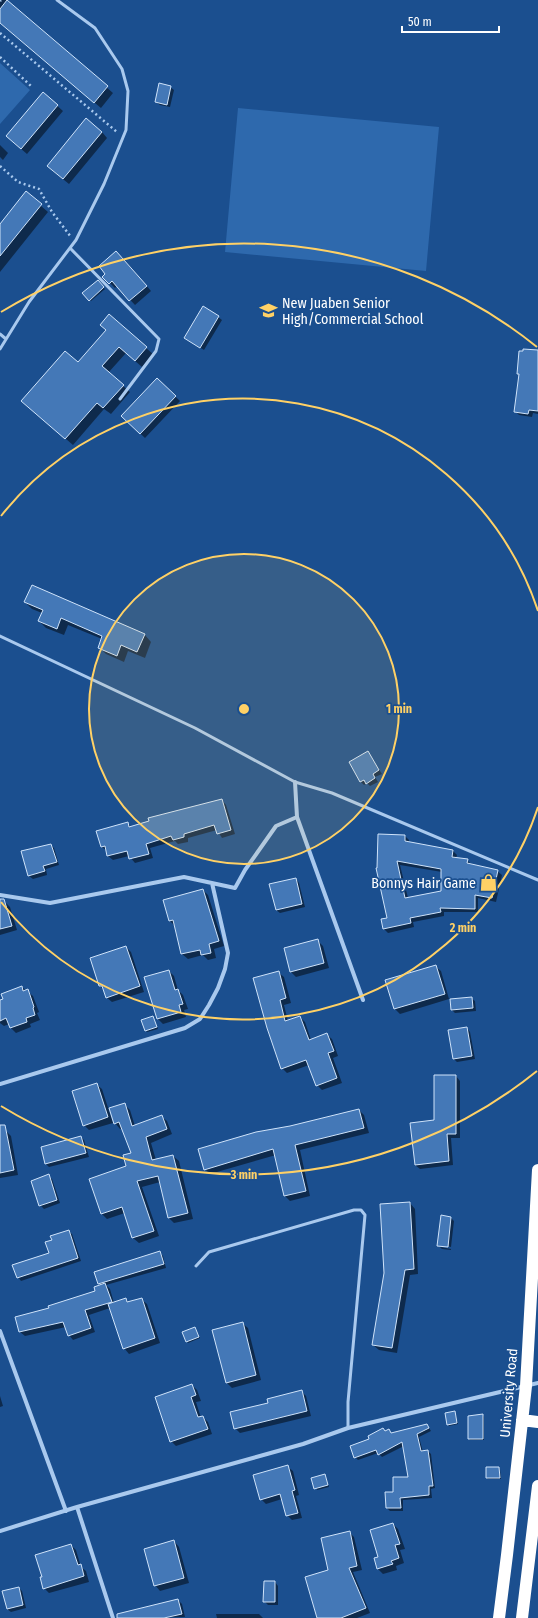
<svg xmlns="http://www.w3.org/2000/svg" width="538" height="1618" viewBox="0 0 538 1618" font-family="'Fira Sans Condensed',sans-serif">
<rect width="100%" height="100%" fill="#1b4f8f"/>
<path fill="#2e69ad" d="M0,63L30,90L0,124Z
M238,108L439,127L426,271L225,252Z"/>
<path fill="#0007" fill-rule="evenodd" d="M0,0H6L113,93L101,108L0,23Z
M170,87L174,90L170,107L160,105L156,102Z
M43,93L63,111L27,154L12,141Z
M102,132L107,138L69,184L53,171Z
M0,145L8,153L3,160L0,157Z
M26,193L48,212L0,272V225Z
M122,257L151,291L135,305L117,286L115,288L104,277Z
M97,282L105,289L91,301L84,293Z
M218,317L222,320L204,350L185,338Z
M107,330L146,348L153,354L142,367L126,353L108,373L130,392L111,414L104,409L73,445L29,407L78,364Z
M538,351V414L533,413L532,417L519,415L515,411L520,375L518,374Z
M157,379L180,401L145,438L122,416Z
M32,586L145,635L151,642L145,658L128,651L124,662L106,654L99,647L102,639L68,625L64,635L46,628L39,621L42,613L32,609L25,602Z
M368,752L382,774L375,777L378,782L370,786L367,783L364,785L360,781Z
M222,800L226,805L235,834L222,838L217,830L188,838V842L178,844L175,841L150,848L153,858L135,863L129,856L113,860L108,856L107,851L102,847L98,832L128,823L131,827Z
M405,836L409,840V843L453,851L457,855L456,858L467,860L471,864L497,871L502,875L496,902L478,898V912H444V916L413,922L414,927L388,933L384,929L382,920L388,918L377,869ZM400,865L442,872V892L408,898Z
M51,845L54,848L59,865L46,869L47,875L33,879L29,876Z
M296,879L299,883L305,907L280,913L276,910Z
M203,890L208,895L224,946L214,949L216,958L208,960L203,955L188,959L182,954L175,926L170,921L164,901Z
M5,902L10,907L17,930L0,935V904Z
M317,940L323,946L329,968L296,977L291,972L285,949Z
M126,947L131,952L144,992L112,1002L106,997L104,990L100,986Z
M435,966L441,971L449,999L400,1014L395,1009L386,981Z
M169,971L174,976L178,990L183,995L188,1009L184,1010L186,1017L163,1024L158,1019Z
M278,972L284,977L291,1003L284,1005L288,1021L300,1017L305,1022L311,1040L326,1034L332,1039L338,1056L333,1058L342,1083L322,1090L317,1085L309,1065L287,1073L282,1068Z
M22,987L33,996L39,1012L37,1013L40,1020L30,1024L31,1027L16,1033L11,1028L9,1024L4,1026L0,1023V1001Z
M471,998L475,1001L476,1011L455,1013L452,1010Z
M153,1017L158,1029L147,1032L142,1021Z
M467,1028L470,1032L475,1059L457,1062L454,1059Z
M435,1076H456L460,1081V1138H451L453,1165L420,1169L415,1165L435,1121Z
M96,1084L102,1089L113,1123L89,1130L84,1125Z
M125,1105L130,1110L135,1126L161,1116L167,1121L172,1134L151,1143L156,1160L173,1156L179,1161L193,1219L174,1223L169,1218L160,1182L142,1187L159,1236L139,1243L133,1238L125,1213L107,1219L101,1213L128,1167L133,1153L122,1128L120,1129L115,1123Z
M359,1110L364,1115L369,1133L300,1150L310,1196L290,1201L285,1196L276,1155L210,1174L205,1169L291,1127Z
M6,1131L11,1136L18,1175L0,1178V1132Z
M81,1137L84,1140L89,1157L49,1167L46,1164Z
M48,1176L52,1179L60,1203L44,1209L40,1205Z
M410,1203L415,1209L418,1274L410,1275L397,1353L379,1350L373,1345Z
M442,1217L451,1218L454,1221L451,1247L441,1245V1247L451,1249V1250L442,1249L439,1246Z
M68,1231L72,1234L81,1261L21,1281L18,1277L50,1253L53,1240Z
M159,1252L163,1256L166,1268L106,1285L110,1289L114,1303L126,1299L129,1303L141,1299L147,1304L160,1343L129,1354L124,1348L110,1308L89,1315L95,1332L73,1340L69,1335L66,1327L25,1336L20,1332L50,1309L97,1291L101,1286L99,1283Z
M242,1323L248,1328L261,1380L232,1388L226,1382Z
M195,1328L200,1338L188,1343L187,1341Z
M192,1385L197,1390L201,1401L196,1402L201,1418L203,1417L208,1422L212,1434L176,1446L171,1441Z
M302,1392L306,1396L311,1416L240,1433L235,1428L269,1403Z
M0,1396L3,1406L0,1407Z
M455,1412L458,1424L449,1426L448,1424Z
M483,1415L484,1417V1440H470L469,1438Z
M427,1425L431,1431L419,1437L423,1452L428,1451L431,1454L435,1488L431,1489L432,1498L403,1500V1511H390L387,1508L394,1493L409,1478L404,1446L382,1457L378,1453L358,1460L355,1457L371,1439L383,1429L386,1432L388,1430L391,1433Z
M288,1467L293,1471L299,1495L296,1496L302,1518L292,1520L287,1515L282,1499L266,1504L261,1499Z
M499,1468L500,1469L501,1479H488L487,1478Z
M325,1476L329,1487L317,1490L313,1479Z
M393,1524L398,1529L405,1549L400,1550L404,1563L396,1566L397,1570L383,1574L378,1569L379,1558Z
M349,1532L354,1537L362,1570L353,1572L370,1613L357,1618H318L329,1571Z
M174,1541L179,1547L189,1583L160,1591L155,1585Z
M71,1545L76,1550L81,1567L86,1571L89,1582L49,1593L44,1588L43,1577Z
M265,1582H275L278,1586V1605H268L264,1601Z
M19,1588L22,1591L26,1608L11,1612L7,1609Z
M178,1600L182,1604L185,1617L137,1618Z
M216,1614H259L263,1618H217Z"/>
<path fill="#4478b7" stroke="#cfe3fa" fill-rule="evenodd" d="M7,0L108,86L94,103L0,23V9Z
M159,83L171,86L167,105L155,102Z
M43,92L58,105L21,149L6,136Z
M86,118L102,132L63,179L47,166Z
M26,191L42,204L0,256V224Z
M116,251L147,286L129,301L112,281L109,284L102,277L105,274L99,266Z
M98,280L104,287L89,301L82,293Z
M203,306L219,316L200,348L184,338Z
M109,314L147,347L135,361L119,347L102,366L124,385L103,408L97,403L65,439L21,401L65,351L78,362L106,330L100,325Z
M523,349L538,350V411L529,410L528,414L514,412L519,374H517L519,351H523Z
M157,378L176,396L140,434L121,416Z
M32,585L145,634L137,652L121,645L117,656L98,648L102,636L61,618L57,629L38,621L43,610L24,602Z
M368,751L379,770L373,774L375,778L366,784L364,780L360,782L349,762Z
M222,799L231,830L217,834L214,825L184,834V837L173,840L171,836L146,844L149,854L129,859L127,851L107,856L105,846L101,847L96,831L128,822L129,827L149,821L148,818Z
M378,834L405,835V841L453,850L452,857L468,859L467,863L498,870L492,898L475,895V909L440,908L441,912L410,918L411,923L383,929L381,919L387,918L376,868H377ZM397,861L441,869V891L405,898Z
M51,844L57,862L43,866L45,871L28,876L21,851Z
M296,878L302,904L276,910L269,884Z
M203,889L219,941L209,944L211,953L201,955L200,950L181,954L173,920L169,921L163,900Z
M0,899H4L12,926L0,929Z
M318,939L324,963L290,972L284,948Z
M126,946L140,986L106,998L102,986H99L90,958Z
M436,965L445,994L394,1009L385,980Z
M169,970L175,990L178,989L183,1004L179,1005L181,1012L157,1019L144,977Z
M279,971L286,998L280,1000L285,1021L300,1016L309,1040L327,1033L334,1051L328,1053L337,1078L316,1086L306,1060L281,1069L267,1028L253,978Z
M22,986L23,991L28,989L34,1007L33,1008L35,1015L26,1018L27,1022L10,1028L6,1018L0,1021V1000L3,999L1,994Z
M472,997L473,1008L451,1010L450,999Z
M153,1016L157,1027L145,1031L141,1020Z
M467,1027L472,1056L453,1059L448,1030Z
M434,1075H456V1134H447L449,1161L415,1165L410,1123L434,1120Z
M97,1083L108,1117L83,1126L72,1091Z
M125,1103L132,1126L162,1115L167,1129L146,1137L152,1160L173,1155L188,1213L168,1218L158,1176L137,1181L154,1231L132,1238L122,1207L101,1214L89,1179L126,1166L123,1155L131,1153L119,1122L114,1124L109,1108Z
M359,1109L364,1128L295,1145L306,1191L284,1196L273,1149L204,1170L198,1149L256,1132L290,1126Z
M0,1125H5L14,1170L0,1173Z
M81,1136L86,1153L45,1164L41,1147Z
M49,1174L57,1200L39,1206L31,1181Z
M410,1202L414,1269L405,1270L392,1348L372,1345L384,1273L380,1204Z
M441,1215L451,1217L448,1247L437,1246Z
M69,1230L78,1258L17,1278L12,1265L49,1253L45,1242L52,1240L50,1236Z
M160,1251L164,1264L98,1284L94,1272Z
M105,1283L112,1302L85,1310L91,1328L68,1336L63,1322L19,1332L15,1317L49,1308L48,1306L95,1291L94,1287Z
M126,1298L127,1302L142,1298L155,1338L123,1349L108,1304Z
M243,1322L256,1375L226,1383L212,1330Z
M195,1327L199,1337L186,1342L182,1332Z
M192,1384L196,1395L191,1397L198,1417L203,1416L208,1429L170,1442L155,1397Z
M302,1390L307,1411L234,1429L230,1412L268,1403L267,1399Z
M455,1411L457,1423L447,1425L445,1413Z
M483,1414V1439H468V1416Z
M427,1424L429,1428L417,1434L421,1451L428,1450L433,1486H429V1495L400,1498L401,1508H386L385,1492H393V1477H408L402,1442L378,1455L376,1450L354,1458L350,1446L369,1439L368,1436L383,1428L385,1431L389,1429L391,1433Z
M288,1465L295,1490L292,1491L298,1513L286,1516L280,1494L260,1500L253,1475Z
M486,1467H499L500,1478H486Z
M325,1474L328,1485L314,1489L311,1478Z
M393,1523L400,1544L395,1545L399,1558L391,1561L393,1564L377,1569L374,1558L378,1557L370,1530Z
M350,1531L357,1566L349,1568L366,1608L341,1618H317L305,1577L328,1570L321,1538Z
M174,1540L184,1578L154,1586L144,1549Z
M71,1544L78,1565L81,1564L84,1576L43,1589L40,1577H42L35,1555Z
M264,1581H275V1602H263Z
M19,1587L23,1605L7,1609L2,1591Z
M178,1599L182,1614L164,1618H117V1614Z"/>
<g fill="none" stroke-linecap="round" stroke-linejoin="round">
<path stroke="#a9c9ee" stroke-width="2.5" stroke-dasharray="2 3" stroke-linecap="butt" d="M0,1L1,0
M0,33L117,132
M0,57L31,86
M0,166L18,182L39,189L52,212L71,237"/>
<path stroke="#a9c9ee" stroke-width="3" d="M70,248L159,339L156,351L120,399
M0,334L6,339
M0,349L29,302L76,240L104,184L126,130L128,91L122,69L95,28L57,0
M0,636L195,728L295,782L332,793L538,880
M196,1266L209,1252L354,1210H361L365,1215L348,1402V1428"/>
<path stroke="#a9c9ee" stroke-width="4" d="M295,782L297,817L363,1000
M0,895L50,903L184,877L235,888L245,870L276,826L297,817
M0,1084L185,1028L200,1019L209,1005L218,988L225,969L228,953L212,883
M0,1331L66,1511
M77,1507L113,1618
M0,1531L77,1507L303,1444L348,1428L538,1383"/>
<path stroke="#fff" stroke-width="12" d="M522,1420L538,1422
M499,1618L507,1555L526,1386L538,1170
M522,1618L538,1486"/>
</g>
<circle cx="244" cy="709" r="155" fill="#ffd166" fill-opacity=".12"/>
<g fill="none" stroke="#ffd166" stroke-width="2">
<circle cx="244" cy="709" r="155"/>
<path d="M538 807A310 310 0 0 1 1 902M1 516A310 310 0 0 1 538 611"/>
<path d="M537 1071A466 466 0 0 1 1 1106M1 312A466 466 0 0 1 537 347"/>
</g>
<defs>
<symbol id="school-bare" viewBox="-9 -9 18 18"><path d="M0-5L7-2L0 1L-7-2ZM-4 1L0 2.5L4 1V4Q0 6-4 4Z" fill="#ffd166" stroke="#1b4f8f" stroke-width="2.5" paint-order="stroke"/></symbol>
<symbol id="shop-bare" viewBox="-9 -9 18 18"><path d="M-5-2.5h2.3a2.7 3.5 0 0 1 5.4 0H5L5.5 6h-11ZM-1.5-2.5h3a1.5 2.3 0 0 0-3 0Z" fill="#ffd166" stroke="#1b4f8f" stroke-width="2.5" paint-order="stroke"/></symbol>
</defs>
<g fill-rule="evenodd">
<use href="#school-bare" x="256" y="298" width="25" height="25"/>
<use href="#shop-bare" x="476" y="870" width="25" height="25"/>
</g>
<g text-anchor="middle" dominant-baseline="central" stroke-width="3.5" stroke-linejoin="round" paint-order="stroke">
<g font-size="14" fill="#fff" stroke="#1b4f8f" text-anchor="start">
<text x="282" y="303">New Juaben Senior<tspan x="282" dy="16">High/Commercial School</tspan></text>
<text x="476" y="883" text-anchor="end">Bonnys Hair Game</text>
</g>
<g font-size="14" fill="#fff" stroke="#1b4f8f">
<text transform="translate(509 1393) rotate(-85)">University Road</text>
</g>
</g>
<circle cx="244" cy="709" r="6" fill="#ffd166" stroke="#1b4f8f" stroke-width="2"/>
<g font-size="12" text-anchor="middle" font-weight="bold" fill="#ffd166" stroke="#1b4f8f" stroke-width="3.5" stroke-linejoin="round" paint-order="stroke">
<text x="399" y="713">1 min</text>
<text x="463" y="932">2 min</text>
<text x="244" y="1179">3 min</text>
</g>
<path d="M402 26v6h97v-6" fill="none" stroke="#ffffff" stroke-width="2"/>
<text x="408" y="26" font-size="12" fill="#ffffff" stroke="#1b4f8f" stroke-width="3" paint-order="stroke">50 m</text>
</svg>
